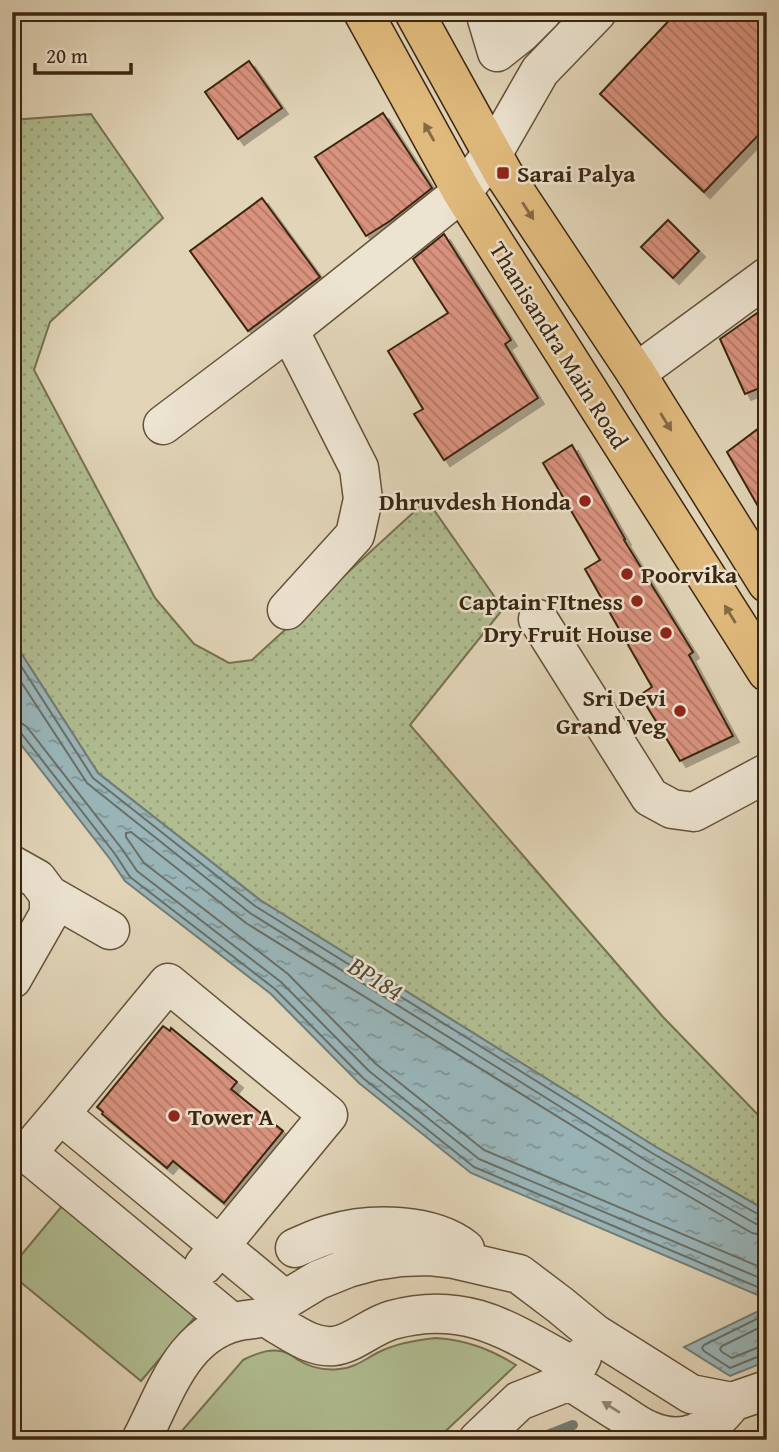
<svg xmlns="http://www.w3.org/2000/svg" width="779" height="1452" viewBox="0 0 779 1452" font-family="'Gentium Book Plus',serif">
<defs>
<pattern id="grass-dots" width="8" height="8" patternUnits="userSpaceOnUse" patternTransform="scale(1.75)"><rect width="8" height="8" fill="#b0bd91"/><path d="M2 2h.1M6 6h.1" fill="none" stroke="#98a27c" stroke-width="1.8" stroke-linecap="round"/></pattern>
<pattern id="water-ripples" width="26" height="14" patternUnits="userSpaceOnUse" patternTransform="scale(1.75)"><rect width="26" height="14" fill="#99b5b9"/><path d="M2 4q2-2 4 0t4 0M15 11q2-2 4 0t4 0" fill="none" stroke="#7e9395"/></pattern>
<pattern id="building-back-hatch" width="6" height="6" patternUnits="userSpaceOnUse" patternTransform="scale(1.75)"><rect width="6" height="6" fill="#d9927e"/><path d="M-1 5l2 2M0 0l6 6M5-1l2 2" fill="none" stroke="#b17766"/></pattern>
<filter id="shadow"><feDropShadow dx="6" dy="6" stdDeviation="0" flood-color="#0004"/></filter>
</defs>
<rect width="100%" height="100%" fill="#e1d4b7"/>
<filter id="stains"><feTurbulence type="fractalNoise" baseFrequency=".00286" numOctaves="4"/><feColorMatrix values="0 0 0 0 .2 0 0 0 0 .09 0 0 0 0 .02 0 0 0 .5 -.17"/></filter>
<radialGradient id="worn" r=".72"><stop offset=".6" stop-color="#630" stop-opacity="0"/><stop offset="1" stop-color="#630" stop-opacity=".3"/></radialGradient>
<path fill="url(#grass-dots)" stroke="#767250" stroke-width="2" d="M91,114L163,218L50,322L34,370L155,598L194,644L229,663L252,660L427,500L503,609L410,725L663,1017L766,1123L767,1211L656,1147L260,900L98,773L12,639V120Z"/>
<path fill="#b0bd91" stroke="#767250" stroke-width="2" d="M62,1206L195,1317L141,1381L12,1275V1266Z
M436,1338C466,1340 490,1349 516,1365L436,1440H174L243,1360C257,1353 274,1346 289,1354C292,1355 295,1358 298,1360C310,1367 325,1371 339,1369C355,1368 365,1359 379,1352C397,1343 416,1340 436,1338Z"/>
<path fill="url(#water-ripples)" stroke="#737c75" stroke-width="2" d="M12,639L98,773L260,900L656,1147L767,1211V1299L471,1173L359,1083L271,994L125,881L110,859L12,733Z
M767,1307V1361L730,1376L684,1347Z"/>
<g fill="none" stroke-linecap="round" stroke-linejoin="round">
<path stroke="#6a6e64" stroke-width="2" d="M12,652L93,778L255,906L652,1153L761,1216L767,1217
M12,668L87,783L250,913L647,1161L756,1224L767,1226
M12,721L20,722L27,727L122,849L137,871L281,982L369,1071L479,1159L767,1281
M12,730H17L21,733L115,854L130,877L275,989L363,1078L474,1167L767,1291
M767,1236L752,1233L642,1169L246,923L131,832L126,833V837L144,863L288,974L376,1064L484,1150L767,1270
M767,1314L704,1345L702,1348L704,1351L730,1368L762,1355H767
M767,1324L722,1346L720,1349L722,1352L732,1358L759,1347L767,1346"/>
<path stroke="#737c75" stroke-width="10" d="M535,1440L573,1425"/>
</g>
<path fill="url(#building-back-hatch)" stroke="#3b2610" stroke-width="2" filter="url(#shadow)" d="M677,12H767V126L704,192L600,94Z
M249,61L282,108L238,139L205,92Z
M383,113L432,188L390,221L366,236L315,157Z
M262,198L320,277L248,331L190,251Z
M668,220L699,251L673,278L641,247Z
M444,234L511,340L505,344L538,398L444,460L414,414L423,409L388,351L448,313L413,259Z
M767,306V385L745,394L720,339Z
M767,422V522L727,452Z
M572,445L625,539L624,540L693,652L689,655L733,736L680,761L640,695L652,687L585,569L600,560L543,463Z
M163,1026L170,1031L171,1028L237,1082L231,1089L283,1131L224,1203L173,1161L167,1168L102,1114L103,1112L97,1107Z"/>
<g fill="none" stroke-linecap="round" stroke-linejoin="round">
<defs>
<path id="minor" d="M485,12L497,52L521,33L542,12
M636,373L767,277
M163,425L289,330L462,192L493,153L540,71L597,12
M287,610L355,535L363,499L359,468L289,330
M538,619L650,797L672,809L694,812L767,773
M12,865L37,879L49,895V914L12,979
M49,895L110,930
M60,1114L168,983L328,1115L204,1265
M295,1248C307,1243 319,1237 331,1234C371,1222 432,1223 465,1249
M266,1316L285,1300L318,1280L348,1268L374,1261L401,1257L428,1256L454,1259L519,1274L560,1305L594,1333L691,1394L732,1402L767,1390
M231,1322L27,1153L60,1114L285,1300
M570,1381C587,1392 604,1403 620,1413C629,1419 638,1426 648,1430C683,1446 711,1431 732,1402
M141,1440C166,1393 183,1329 245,1320C251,1320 260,1317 266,1318C270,1319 276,1324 280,1326C296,1335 313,1348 334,1346C353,1344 371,1326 392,1320C468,1299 512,1333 576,1368
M478,1440L519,1401L570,1381L582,1357"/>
<path id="major" d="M363,12L462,192L767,672
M414,12L503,173L636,373L767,583"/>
</defs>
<use href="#minor" stroke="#64523a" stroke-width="41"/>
<use href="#major" stroke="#3b2610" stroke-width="41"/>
<use href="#minor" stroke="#ece3d0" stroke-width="38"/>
<use href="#major" stroke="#e0ba7c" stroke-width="38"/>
</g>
<defs><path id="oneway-solid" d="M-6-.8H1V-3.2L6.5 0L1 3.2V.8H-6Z" transform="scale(1.75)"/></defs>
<g fill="#856941">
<use href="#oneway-solid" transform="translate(429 132) rotate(-119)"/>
<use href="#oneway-solid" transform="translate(528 211) rotate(57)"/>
<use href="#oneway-solid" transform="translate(666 422) rotate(58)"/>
<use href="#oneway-solid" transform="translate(730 614) rotate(-122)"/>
</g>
<use fill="#948470" href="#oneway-solid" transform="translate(611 1407) rotate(-148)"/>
<g fill="#8f2418" stroke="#ece3d0" stroke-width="2.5">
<rect x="496" y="166" width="14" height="14" rx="3.5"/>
<circle cx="585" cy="501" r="7"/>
<circle cx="627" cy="574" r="7"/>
<circle cx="637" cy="601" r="7"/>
<circle cx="666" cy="633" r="7"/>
<circle cx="680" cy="711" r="7"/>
<circle cx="174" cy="1116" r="7"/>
</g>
<g text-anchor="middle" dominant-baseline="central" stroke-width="5" stroke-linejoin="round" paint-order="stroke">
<g font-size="24" font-weight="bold" fill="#3b2610" stroke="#ece3d0" text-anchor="end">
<text x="517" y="173" text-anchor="start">Sarai Palya</text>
<text x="571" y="501">Dhruvdesh Honda</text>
<text x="641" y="574" text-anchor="start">Poorvika</text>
<text x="623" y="601">Captain FItness</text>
<text x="652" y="633">Dry Fruit House</text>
<text x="666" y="697">Sri Devi<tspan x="666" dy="28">Grand Veg</tspan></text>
<text x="188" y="1116" text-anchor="start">Tower A</text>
</g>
<g font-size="24" fill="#3b2610" stroke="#ece3d0">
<text transform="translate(559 345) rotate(58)">Thanisandra Main Road</text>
</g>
<g font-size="26" font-style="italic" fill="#524a3a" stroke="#ece3d0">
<text transform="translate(376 978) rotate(32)">BP184</text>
</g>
</g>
<rect width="779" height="1452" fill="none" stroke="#e1d4b7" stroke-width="42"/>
<rect x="14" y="14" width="751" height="1424" fill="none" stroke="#3b2610" stroke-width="3.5"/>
<rect x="21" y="21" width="737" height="1410" fill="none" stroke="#3b2610" stroke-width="2"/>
<path d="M35 63v10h96v-10" fill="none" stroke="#3b2610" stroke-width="3.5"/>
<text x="46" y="63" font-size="21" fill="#3b2610" stroke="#ece3d0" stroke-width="5" paint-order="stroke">20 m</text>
<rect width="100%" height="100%" filter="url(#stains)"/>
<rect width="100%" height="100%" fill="url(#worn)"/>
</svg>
